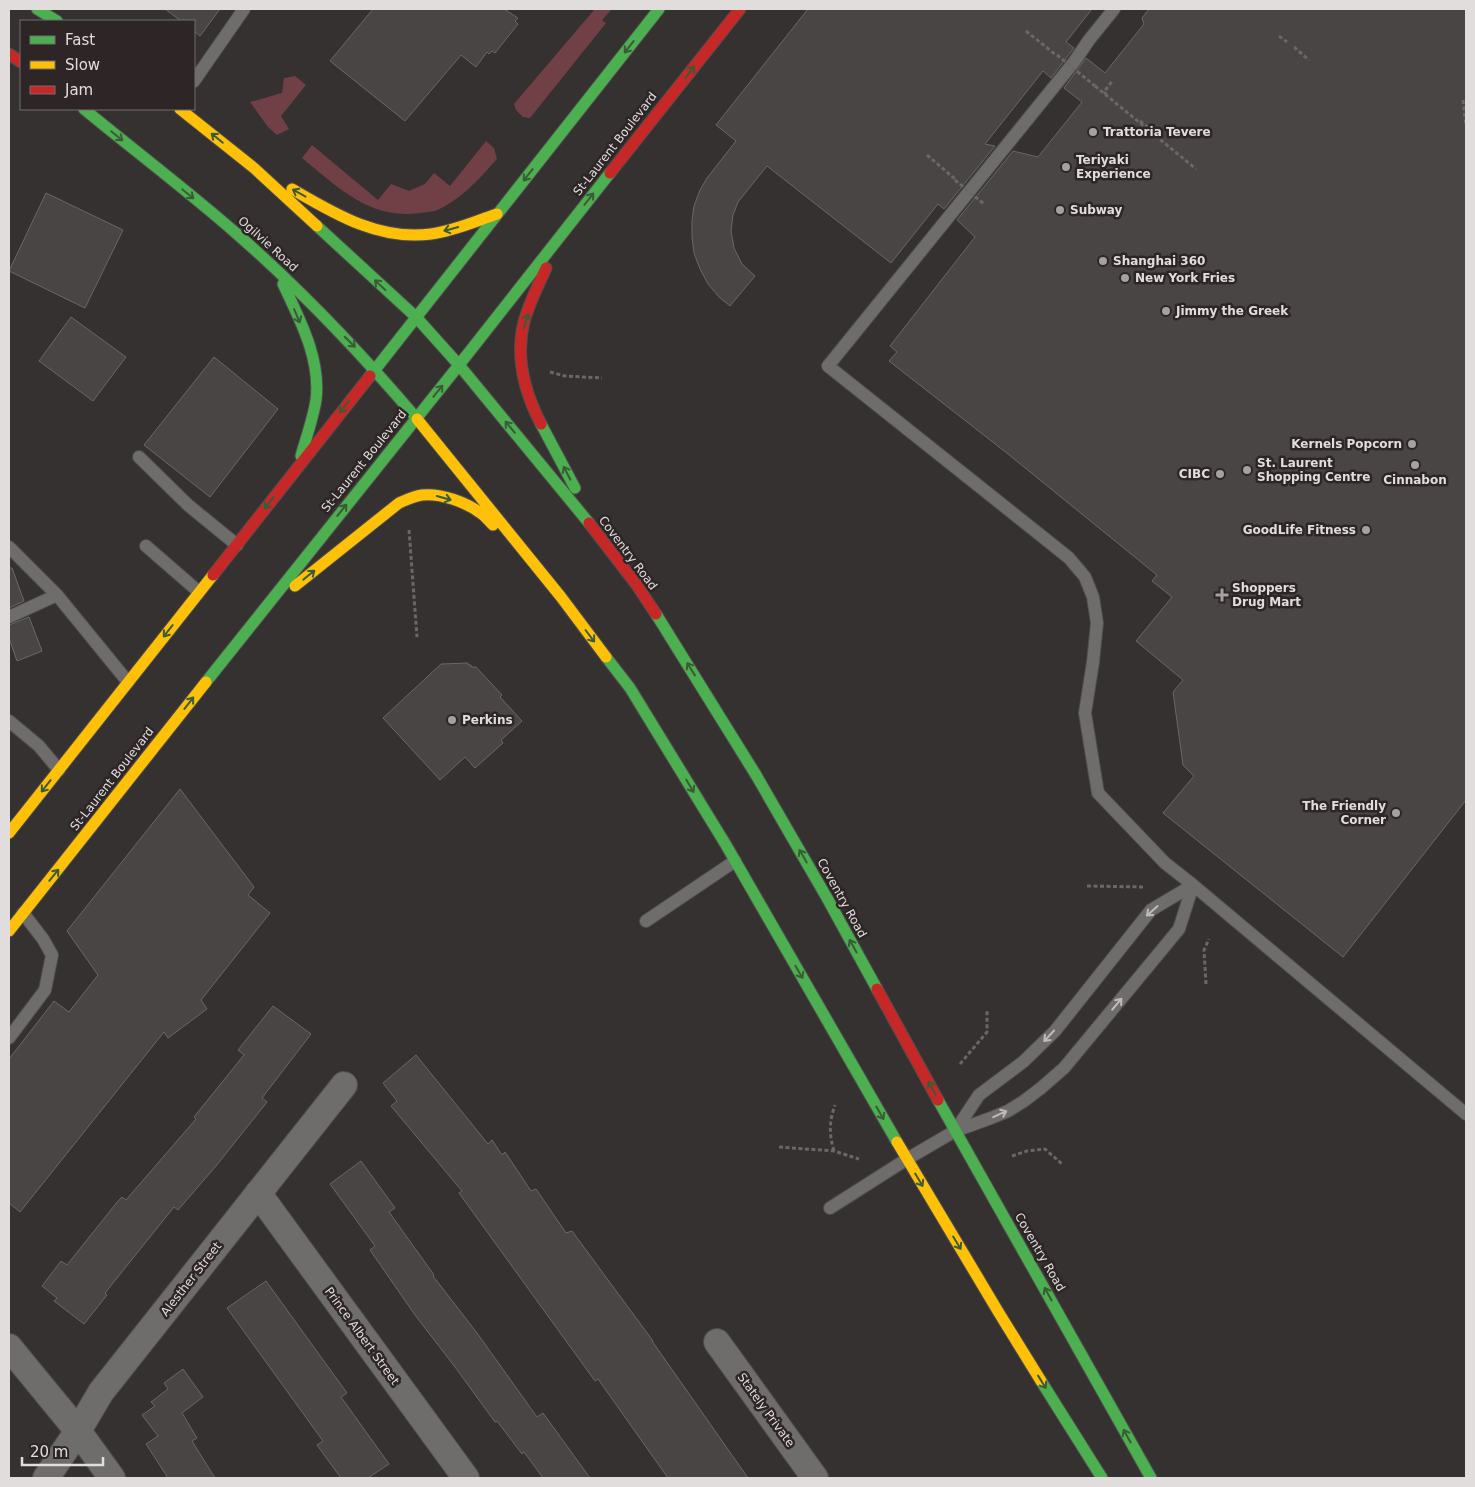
<svg xmlns="http://www.w3.org/2000/svg" width="1475" height="1487" viewBox="0 0 1475 1487" font-family="'DejaVu Sans',sans-serif">
<rect width="100%" height="100%" fill="#353131"/>
<path fill="#713f46" d="M593,9H612L602,20L606,23L530,118L523,117L516,110L514,104L594,10Z
M295,76L306,85L281,116L289,129L277,135L268,127L250,102L282,93L284,78Z
M486,141L494,148L497,159C480,178 460,201 435,211C431,212 425,212 420,213C369,220 338,187 302,158L312,145L378,200L391,184L409,191L425,184L434,173L450,186Z"/>
<path fill="#494545" stroke="#6b6767" d="M165,9H220L200,36L194,31V21H181Z
M373,9H504L518,18L515,21L518,24L495,53L492,51L489,54L487,52L476,67L461,55L405,121L330,61Z
M808,9H1092L1066,42L1074,48L1067,57L1051,78L1043,71L985,144L995,146L944,209L938,204L891,263L767,166L738,202L733,215L731,231L734,248L742,264L755,276L730,306L719,297L708,284L700,269L694,253L692,237V220L694,206L700,190L707,178L736,141L716,125Z
M1149,9H1466V800L1343,957L1163,813L1194,776L1183,765L1173,692L1183,680L1136,641L1172,597L1152,581L1157,575L1008,454L889,361L897,352L890,346L975,237L957,220L1013,151L1038,157L1082,102L1064,88L1086,58L1105,73L1144,24L1142,18Z
M46,193L123,230L85,308L9,271Z
M71,317L126,357L93,401L39,361Z
M214,357L278,409L210,497L144,445Z
M9,568H12L24,601L9,608Z
M29,617L42,651L17,661L9,638V625Z
M468,663V665H471V667H476L502,695L500,697L522,721L501,740L503,743L475,768L465,757L440,780L383,718L441,664Z
M180,789L254,887L248,895L270,913L201,1000L207,1009L168,1038L164,1032L20,1212L9,1203V1059L54,1001L69,1012L98,975L67,931Z
M273,1006L311,1034L262,1098L267,1102L216,1166L178,1210L174,1207L105,1293L107,1295L84,1324L54,1301L57,1298L42,1286L61,1261L67,1265L118,1201L122,1197L126,1200L196,1119L194,1117L244,1055L238,1050Z
M416,1055L488,1144L492,1140L502,1155L505,1152L531,1191L536,1189L566,1233L572,1231L653,1341H652L748,1478H668L598,1379L595,1381L459,1193L462,1191L391,1106L397,1101L383,1083Z
M361,1161L395,1208L389,1212L434,1275L433,1276L477,1333L537,1417L543,1413L590,1478H543L524,1452L522,1454L497,1421L495,1422L455,1367L415,1315L370,1250L375,1246L330,1184Z
M266,1281L347,1393L341,1397L389,1464L368,1478H341L317,1445L323,1441L227,1308Z
M183,1369L203,1397L182,1413L197,1438L192,1441L215,1478H168L146,1444L158,1436L142,1415L155,1406L151,1402L168,1389L164,1383Z"/>
<g fill="none" stroke-linecap="round" stroke-linejoin="round">
<defs>
<path id="lane" d="M1114,9L1089,40L1074,62L828,366L1039,534L1069,558L1085,577L1093,597L1097,623L1093,662L1085,713L1098,793L1165,863L1193,885L1466,1114
M194,81L244,9
M139,457L188,505L237,545
M146,546L199,592
M9,547L57,595L128,682
M9,617L57,595
M9,721L39,746L59,770
M646,921L735,861
M9,1038L45,990L52,955L43,939L23,913
M955,1131L979,1095L1023,1062L1055,1031L1151,910L1193,885
M830,1208L907,1159L955,1131L991,1118L1008,1111L1024,1101L1041,1088L1064,1068L1179,929L1193,885"/>
<path id="street" d="M258,1193L466,1478
M717,1342L815,1478
M9,1347L78,1431L112,1478
M46,1478L78,1431L101,1392L344,1085"/>
<path id="fast" d="M37,9L57,21
M84,109C135,151 188,191 237,234C302,291 361,353 417,419
M317,226L416,317L459,365L589,523
M283,284C300,320 321,359 316,400C313,419 306,438 301,456
M370,376L659,9
M541,424L575,488
M656,614L756,775L827,898L877,989
M606,657L630,688L726,845L897,1142
M206,682L459,365L610,173
M938,1100L1151,1478
M1041,1381L1102,1478"/>
<path id="slow" d="M180,109L254,168L317,226
M292,189C335,214 379,241 431,234C454,231 476,221 497,214
M417,419L561,597L606,657
M295,586L399,503C406,500 414,496 422,495C441,493 466,502 482,514C486,517 489,521 493,525
M9,833L213,575
M9,931L206,682
M897,1142L999,1313L1041,1381"/>
<path id="jam" d="M9,54L21,62
M610,173L740,9
M541,424C525,393 515,357 524,322C529,303 538,286 546,268
M589,523L636,584L656,614
M213,575L370,376
M877,989L938,1100"/>
</defs>
<use href="#lane" stroke="#504d4d" stroke-width="14"/>
<use href="#street" stroke="#504d4d" stroke-width="28"/>
<use href="#fast" stroke="#504d4d" stroke-width="13"/>
<use href="#slow" stroke="#504d4d" stroke-width="13"/>
<use href="#jam" stroke="#504d4d" stroke-width="13"/>
<path stroke="#696767" stroke-width="3" stroke-dasharray="4 2.5" stroke-linecap="butt" d="M1026,31L1056,55
M1279,36L1287,42
M1294,47L1309,60
M1095,86L1196,169
M1107,95L1104,92L1113,80
M1463,100L1466,126
M1140,121L1149,128
M927,155L955,179
M550,372L565,376L602,378
M409,530L417,637
M1087,886L1144,887
M1206,984L1204,950L1209,939
M960,1064L987,1032V1011
M779,1147L834,1151L859,1159
M834,1151C829,1134 829,1122 835,1105
M1012,1156L1027,1151L1045,1149L1062,1164"/>
<use href="#lane" stroke="#6f6c6c" stroke-width="12"/>
<use href="#street" stroke="#6f6c6c" stroke-width="26"/>
<use href="#fast" stroke="#4caf50" stroke-width="11"/>
<use href="#slow" stroke="#ffc107" stroke-width="11"/>
<use href="#jam" stroke="#c62828" stroke-width="11"/>
<path stroke="#696767" stroke-width="3" stroke-dasharray="4 2.5" stroke-linecap="butt" d="M1057,55L1095,86
M955,180L984,204"/>
</g>
<defs><path id="oneway-shaft" d="M-6 0H5M1.5-3L5.5 0L1.5 3" fill="none" stroke-width="1.6" stroke-linecap="round" stroke-linejoin="round" transform="scale(1.25)"/></defs>
<g stroke="#395c37">
<use href="#oneway-shaft" transform="translate(629 47) rotate(128)"/>
<use href="#oneway-shaft" transform="translate(690 72) rotate(-52)"/>
<use href="#oneway-shaft" transform="translate(117 136) rotate(39)"/>
<use href="#oneway-shaft" transform="translate(217 138) rotate(-141)"/>
<use href="#oneway-shaft" transform="translate(528 175) rotate(128)"/>
<use href="#oneway-shaft" transform="translate(299 193) rotate(-151)"/>
<use href="#oneway-shaft" transform="translate(188 194) rotate(39)"/>
<use href="#oneway-shaft" transform="translate(589 199) rotate(-52)"/>
<use href="#oneway-shaft" transform="translate(451 229) rotate(164)"/>
<use href="#oneway-shaft" transform="translate(380 285) rotate(-137)"/>
<use href="#oneway-shaft" transform="translate(297 316) rotate(67)"/>
<use href="#oneway-shaft" transform="translate(526 321) rotate(-74)"/>
<use href="#oneway-shaft" transform="translate(350 342) rotate(45)"/>
<use href="#oneway-shaft" transform="translate(438 391) rotate(-51)"/>
<use href="#oneway-shaft" transform="translate(344 407) rotate(128)"/>
<use href="#oneway-shaft" transform="translate(510 427) rotate(-130)"/>
<use href="#oneway-shaft" transform="translate(567 473) rotate(-117)"/>
<use href="#oneway-shaft" transform="translate(444 498) rotate(16)"/>
<use href="#oneway-shaft" transform="translate(269 503) rotate(128)"/>
<use href="#oneway-shaft" transform="translate(342 510) rotate(-51)"/>
<use href="#oneway-shaft" transform="translate(309 575) rotate(-39)"/>
<use href="#oneway-shaft" transform="translate(168 631) rotate(128)"/>
<use href="#oneway-shaft" transform="translate(590 636) rotate(53)"/>
<use href="#oneway-shaft" transform="translate(691 669) rotate(-122)"/>
<use href="#oneway-shaft" transform="translate(189 703) rotate(-52)"/>
<use href="#oneway-shaft" transform="translate(46 786) rotate(128)"/>
<use href="#oneway-shaft" transform="translate(690 786) rotate(59)"/>
<use href="#oneway-shaft" transform="translate(803 856) rotate(-120)"/>
<use href="#oneway-shaft" transform="translate(54 875) rotate(-51)"/>
<use href="#oneway-shaft" transform="translate(853 946) rotate(-119)"/>
<use href="#oneway-shaft" transform="translate(799 972) rotate(60)"/>
<use href="#oneway-shaft" transform="translate(932 1088) rotate(-118)"/>
<use href="#oneway-shaft" transform="translate(880 1113) rotate(60)"/>
<use href="#oneway-shaft" transform="translate(919 1180) rotate(59)"/>
<use href="#oneway-shaft" transform="translate(957 1243) rotate(59)"/>
<use href="#oneway-shaft" transform="translate(1048 1294) rotate(-119)"/>
<use href="#oneway-shaft" transform="translate(1042 1382) rotate(58)"/>
<use href="#oneway-shaft" transform="translate(1127 1436) rotate(-119)"/>
</g>
<g stroke="#c0bbbb">
<use href="#oneway-shaft" transform="translate(1152 911) rotate(138)"/>
<use href="#oneway-shaft" transform="translate(1117 1004) rotate(-50)"/>
<use href="#oneway-shaft" transform="translate(1049 1036) rotate(133)"/>
<use href="#oneway-shaft" transform="translate(1000 1114) rotate(-24)"/>
</g>
<g fill="#a5a1a1" stroke="#2d2526" stroke-width="2">
<circle cx="1093" cy="132" r="5"/>
<circle cx="1066" cy="167" r="5"/>
<circle cx="1060" cy="210" r="5"/>
<circle cx="1103" cy="261" r="5"/>
<circle cx="1125" cy="278" r="5"/>
<circle cx="1166" cy="311" r="5"/>
<circle cx="1412" cy="444" r="5"/>
<circle cx="1415" cy="465" r="5"/>
<circle cx="1247" cy="470" r="5"/>
<circle cx="1220" cy="474" r="5"/>
<circle cx="1366" cy="530" r="5"/>
<path d="M1219.5 587.5h5v5h5v5h-5v5h-5v-5h-5v-5h5z"/>
<circle cx="452" cy="720" r="5"/>
<circle cx="1396" cy="813" r="5"/>
</g>
<g text-anchor="middle" dominant-baseline="central" stroke-width="5" stroke-linejoin="round" paint-order="stroke">
<g font-size="12" font-weight="bold" fill="#e2dddd" stroke="#2d2526" text-anchor="start">
<text x="1103" y="132">Trattoria Tevere</text>
<text x="1076" y="160">Teriyaki<tspan x="1076" dy="14">Experience</tspan></text>
<text x="1070" y="210">Subway</text>
<text x="1113" y="261">Shanghai 360</text>
<text x="1135" y="278">New York Fries</text>
<text x="1176" y="311">Jimmy the Greek</text>
<text x="1402" y="444" text-anchor="end">Kernels Popcorn</text>
<text x="1257" y="463">St. Laurent<tspan x="1257" dy="14">Shopping Centre</tspan></text>
<text x="1210" y="474" text-anchor="end">CIBC</text>
<text x="1415" y="480" text-anchor="middle">Cinnabon</text>
<text x="1356" y="530" text-anchor="end">GoodLife Fitness</text>
<text x="1232" y="588">Shoppers<tspan x="1232" dy="14">Drug Mart</tspan></text>
<text x="462" y="720">Perkins</text>
<text x="1386" y="806" text-anchor="end">The Friendly<tspan x="1386" dy="14">Corner</tspan></text>
</g>
<g font-size="12" fill="#e2dddd" stroke="#2d2526">
<text transform="translate(615 144) rotate(-52)">St-Laurent Boulevard</text>
<text transform="translate(268 244) rotate(42)">Ogilvie Road</text>
<text transform="translate(364 461) rotate(-51)">St-Laurent Boulevard</text>
<text transform="translate(628 553) rotate(53)">Coventry Road</text>
<text transform="translate(112 779) rotate(-52)">St-Laurent Boulevard</text>
<text transform="translate(842 898) rotate(61)">Coventry Road</text>
<text transform="translate(1040 1252) rotate(60)">Coventry Road</text>
<text transform="translate(191 1279) rotate(-52)">Alesther Street</text>
<text transform="translate(362 1336) rotate(54)">Prince Albert Street</text>
<text transform="translate(766 1410) rotate(54)">Stately Private</text>
</g>
</g>
<rect width="1475" height="1487" fill="none" stroke="#e2dddd" stroke-width="20"/>
<rect x="20" y="20" width="175" height="90" fill="#2d2526" stroke="#756f6f"/>
<rect x="30" y="36" width="25" height="8" fill="#4caf50" stroke="#756f6f"/>
<text x="65" y="45" font-size="15" fill="#e2dddd">Fast</text>
<rect x="30" y="61" width="25" height="8" fill="#ffc107" stroke="#756f6f"/>
<text x="65" y="70" font-size="15" fill="#e2dddd">Slow</text>
<rect x="30" y="86" width="25" height="8" fill="#c62828" stroke="#756f6f"/>
<text x="65" y="95" font-size="15" fill="#e2dddd">Jam</text>
<path d="M22 1457v8h81v-8" fill="none" stroke="#e2dddd" stroke-width="2.5"/>
<text x="30" y="1457" font-size="15" fill="#e2dddd" stroke="#2d2526" stroke-width="4" paint-order="stroke">20 m</text>
</svg>
